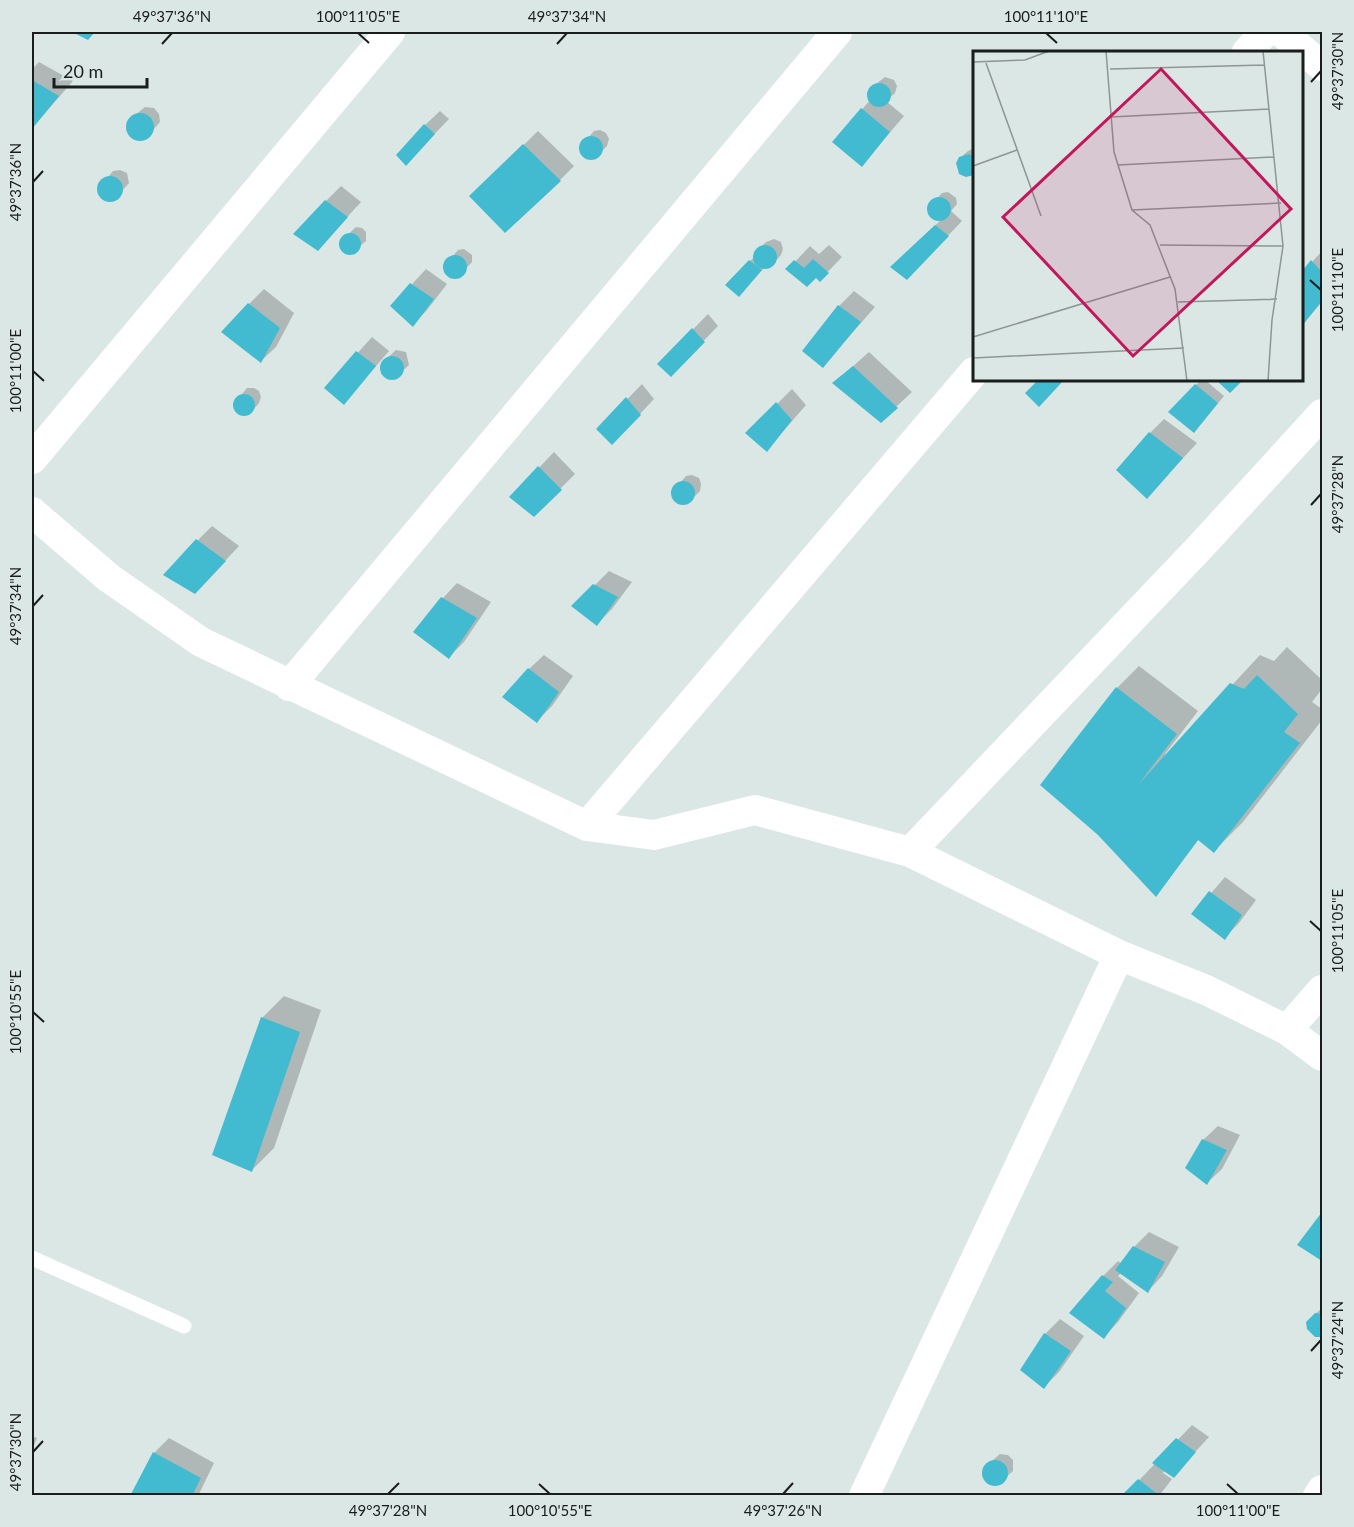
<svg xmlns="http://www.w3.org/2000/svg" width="1354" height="1527" viewBox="0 0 1354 1527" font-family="Lato,sans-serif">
<rect width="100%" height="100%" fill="#dbe7e5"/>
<path fill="#0003" d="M39,62L73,81L32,128V69Z
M885,77L894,80L897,86L895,93L886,101L904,116L862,165L834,142L871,99L869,96L872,87Z
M145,107L154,108L159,114L160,122L147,137L139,139L130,134L128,126L130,119Z
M440,111L449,119L420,149L425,125Z
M600,130L606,133L609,139L607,146L599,154L590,158L581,152V146L594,131Z
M538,131L574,166L560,180L472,196Z
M974,148V172L970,175L960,158L968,151Z
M120,170L127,173L129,183L115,199L108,200L101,195L99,188L113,171Z
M341,186L361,202L318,249L326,201Z
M948,192L956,198L957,204L951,211L962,221L921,264L907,252L943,218L938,219L932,217L929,207L942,193Z
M356,227L362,228L366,232V241L350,254L344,252L341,247V241Z
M774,239L781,242L783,249L781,255L774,263L765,267L753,280L727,285L755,256L758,250L766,242Z
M829,245L842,257L820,280L816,276L788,269L810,246L819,254Z
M464,249L472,255V262L460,275L454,277L447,274L445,265L458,250Z
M1322,251V302L1302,324V273Z
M426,269L447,284L427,310L413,325L392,306Z
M264,289L294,313L276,347L261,361L249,304Z
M854,291L875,307L823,366L804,351L839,306Z
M708,314L718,326L685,360L659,364Z
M372,337L389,351L344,403L326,388Z
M396,350L406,352L409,365L396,377L389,378L384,375L381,369L383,362Z
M869,352L912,392L881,421L834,383Z
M1201,380H1205L1224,396L1201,424L1170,412Z
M642,384L654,399L627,428L598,429Z
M247,388H254L259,391L261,397L259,403L252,411L243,415L235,410L234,404Z
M792,389L806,405L767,450L748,433Z
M1164,419L1197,443L1147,497L1150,433Z
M554,452L575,474L534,515L511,497Z
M692,475L699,478L701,484L700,491L692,499L682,503L674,497L673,491L686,476Z
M212,526L239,546L210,577L198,540Z
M609,571L632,582L612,609L597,624L574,606Z
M457,583L491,602L464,642L449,657L415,632L443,598Z
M1287,647L1322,680V689L1312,702L1322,709V720L1243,822L1214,851L1199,839L1156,895L1117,688L1139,666L1198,711L1165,754L1167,755L1260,655L1274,661Z
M544,655L573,676L552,706L537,721L529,669Z
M1225,877L1256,900L1239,923L1224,938L1193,914Z
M284,996L321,1010L274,1148L252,1170L262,1018Z
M1218,1126L1240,1135L1222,1169L1207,1183L1203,1140Z
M1322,1214V1259L1300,1244Z
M1149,1232L1179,1247L1162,1276L1148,1291L1121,1273L1118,1276L1139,1293L1118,1322L1104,1337L1103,1276L1118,1261L1122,1264L1134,1247Z
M1322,1308V1335L1319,1336L1312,1317Z
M1060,1319L1084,1336L1059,1372L1044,1387L1022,1370L1045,1334Z
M1192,1425L1209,1437L1173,1476L1165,1470L1163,1473L1172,1479L1159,1496H1124Z
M32,1436L37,1438L32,1451Z
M169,1438L214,1463L198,1496H132L154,1453Z
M1000,1454L1008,1455L1013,1460V1471L999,1483L988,1482L984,1476L986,1466Z"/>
<path fill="#42bbd1" d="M72,32H95L88,40Z
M32,80L59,96L32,129Z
M867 95a12 12 0 1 1 24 0a12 12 0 1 1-24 0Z
M861,108L890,132L862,167L832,142Z
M126 127a14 14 0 1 1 28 0a14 14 0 1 1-28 0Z
M424,124L435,134L406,166L396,155Z
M579 148a12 12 0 1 1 24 0a12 12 0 1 1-24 0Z
M523,144L561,181L505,233L469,196Z
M969,154L974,157V175L966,177L959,174L956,163L959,157Z
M97 189a13 13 0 1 1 26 0a13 13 0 1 1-26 0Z
M927 209a12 12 0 1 1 24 0a12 12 0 1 1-24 0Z
M325,200L348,217L318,251L293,234Z
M935,225L949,236L907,280L890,267Z
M339 244a11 11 0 1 1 22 0a11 11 0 1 1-22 0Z
M753 257a12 12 0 1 1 24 0a12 12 0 1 1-24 0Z
M443 267a12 12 0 1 1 24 0a12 12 0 1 1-24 0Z
M813,259L829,273L820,282L816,278L807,287L785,269L794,260L804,268Z
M749,260L762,270L739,297L725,285Z
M1311,260L1322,272V301L1302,326V271Z
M410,283L434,299L413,327L390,306Z
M248,303L280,328L261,363L221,332Z
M838,305L861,322L823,368L802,351Z
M692,328L705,342L671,377L657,364Z
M356,351L376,366L344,405L324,388Z
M380 368a12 12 0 1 1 24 0a12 12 0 1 1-24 0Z
M853,366L898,408L881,423L832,383Z
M1038,380H1064L1039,407L1025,393Z
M1216,380H1243L1230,393Z
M1195,384L1218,403L1194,433L1168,412Z
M233 405a11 11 0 1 1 22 0a11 11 0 1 1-22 0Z
M626,397L641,415L612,445L596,429Z
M776,402L792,420L767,452L745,433Z
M1149,432L1183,458L1147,499L1116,470Z
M538,466L562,490L534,517L509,497Z
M671 493a12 12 0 1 1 24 0a12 12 0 1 1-24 0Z
M196,539L226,561L195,594L163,575Z
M593,584L618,597L597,626L571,606Z
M441,597L477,618L449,659L413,632Z
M528,668L559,692L537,723L502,697Z
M1257,675L1298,714L1284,732L1300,743L1214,853L1198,840L1156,897L1098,835L1040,785L1116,687L1177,734L1138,785L1230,683L1244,689Z
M1209,891L1242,915L1225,940L1191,914Z
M261,1017L300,1032L252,1172L212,1155Z
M1202,1139L1227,1150L1207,1185L1185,1168Z
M1322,1212V1261L1297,1245Z
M1133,1246L1165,1262L1148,1293L1115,1270Z
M1102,1275L1113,1282L1105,1291L1126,1308L1104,1339L1069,1313Z
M1315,1313L1322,1314V1337H1315L1307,1329L1306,1322Z
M1044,1333L1071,1351L1044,1389L1020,1370Z
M1176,1438L1196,1452L1174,1478L1152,1463Z
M153,1452L201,1478L192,1496H130Z
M982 1473a13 13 0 1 1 26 0a13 13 0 1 1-26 0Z
M1138,1479L1160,1496H1121Z"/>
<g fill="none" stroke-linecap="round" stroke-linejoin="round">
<path stroke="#fff" stroke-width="15" d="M32,1258L184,1326"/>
<path stroke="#fff" stroke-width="30" d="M1281,32L1322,66
M1247,52L1265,32
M32,459L390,32
M32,512L109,578L201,642L587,826L654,835L755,810L910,852L1119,955L1206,990L1287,1030L1322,1056
M289,686L837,32
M587,826L974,372
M910,852L1202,545L1322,414
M1287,1030L1322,990
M864,1496L1119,955
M1318,1496L1322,1490"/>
</g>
<path fill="none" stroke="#191d1c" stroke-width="2" d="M358,33L369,43M1046,33L1057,43M162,44L172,33M557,44L567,33M1311,82L1321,71M33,182L43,171M1310,280L1321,290M33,371L44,381M1311,505L1321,494M33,606L43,595M1310,921L1321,931M33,1012L44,1022M1311,1351L1321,1340M33,1452L43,1441M539,1484L550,1494M1227,1484L1238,1494M388,1494L399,1483M783,1494L793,1483"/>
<g transform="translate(973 51)">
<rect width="330" height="330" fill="#dbe7e5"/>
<path fill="none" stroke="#8d9695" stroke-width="1.5" d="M133,0L141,101L159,159L177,174L202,238L214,330M290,0L310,195L299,269L295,330M0,11L52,9L76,0M13,12L68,165M137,18L291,14M138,66L296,58M145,114L301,106M0,115L44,99M159,159L308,152M187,194L310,195M205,251L304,248M0,286L197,226M0,307L211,297"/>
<path fill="#c2185b" fill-opacity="0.15" stroke="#c2185b" stroke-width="3" d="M188,18L318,158L160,305L30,166Z"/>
<rect width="330" height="330" fill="none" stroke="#191d1c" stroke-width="3"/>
</g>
<rect width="1354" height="1527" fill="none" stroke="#dbe7e5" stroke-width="66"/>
<path d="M54 78v9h93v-9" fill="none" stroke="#191d1c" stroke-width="3"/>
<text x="63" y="78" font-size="18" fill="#191d1c" stroke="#dbe7e5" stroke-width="4.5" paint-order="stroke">20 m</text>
<rect x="33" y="33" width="1288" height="1461" fill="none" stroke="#191d1c" stroke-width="2"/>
<g font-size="15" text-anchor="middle" fill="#191d1c">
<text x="172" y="22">49°37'36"N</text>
<text x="358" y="22">100°11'05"E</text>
<text x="567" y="22">49°37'34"N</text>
<text x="1046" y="22">100°11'10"E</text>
<text transform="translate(1338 71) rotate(-90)" y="5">49°37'30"N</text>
<text transform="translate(16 182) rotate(-90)" y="5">49°37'36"N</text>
<text transform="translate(1338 290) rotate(-90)" y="5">100°11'10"E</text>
<text transform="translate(16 371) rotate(-90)" y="5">100°11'00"E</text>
<text transform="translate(1338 494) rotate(-90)" y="5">49°37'28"N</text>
<text transform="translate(16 606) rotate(-90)" y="5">49°37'34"N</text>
<text transform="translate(1338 931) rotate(-90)" y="5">100°11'05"E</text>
<text transform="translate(16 1012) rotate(-90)" y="5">100°10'55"E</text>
<text transform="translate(1338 1340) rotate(-90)" y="5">49°37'24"N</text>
<text transform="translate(16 1452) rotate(-90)" y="5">49°37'30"N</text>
<text x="388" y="1516">49°37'28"N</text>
<text x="550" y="1516">100°10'55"E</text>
<text x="783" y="1516">49°37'26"N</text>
<text x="1238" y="1516">100°11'00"E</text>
</g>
</svg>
